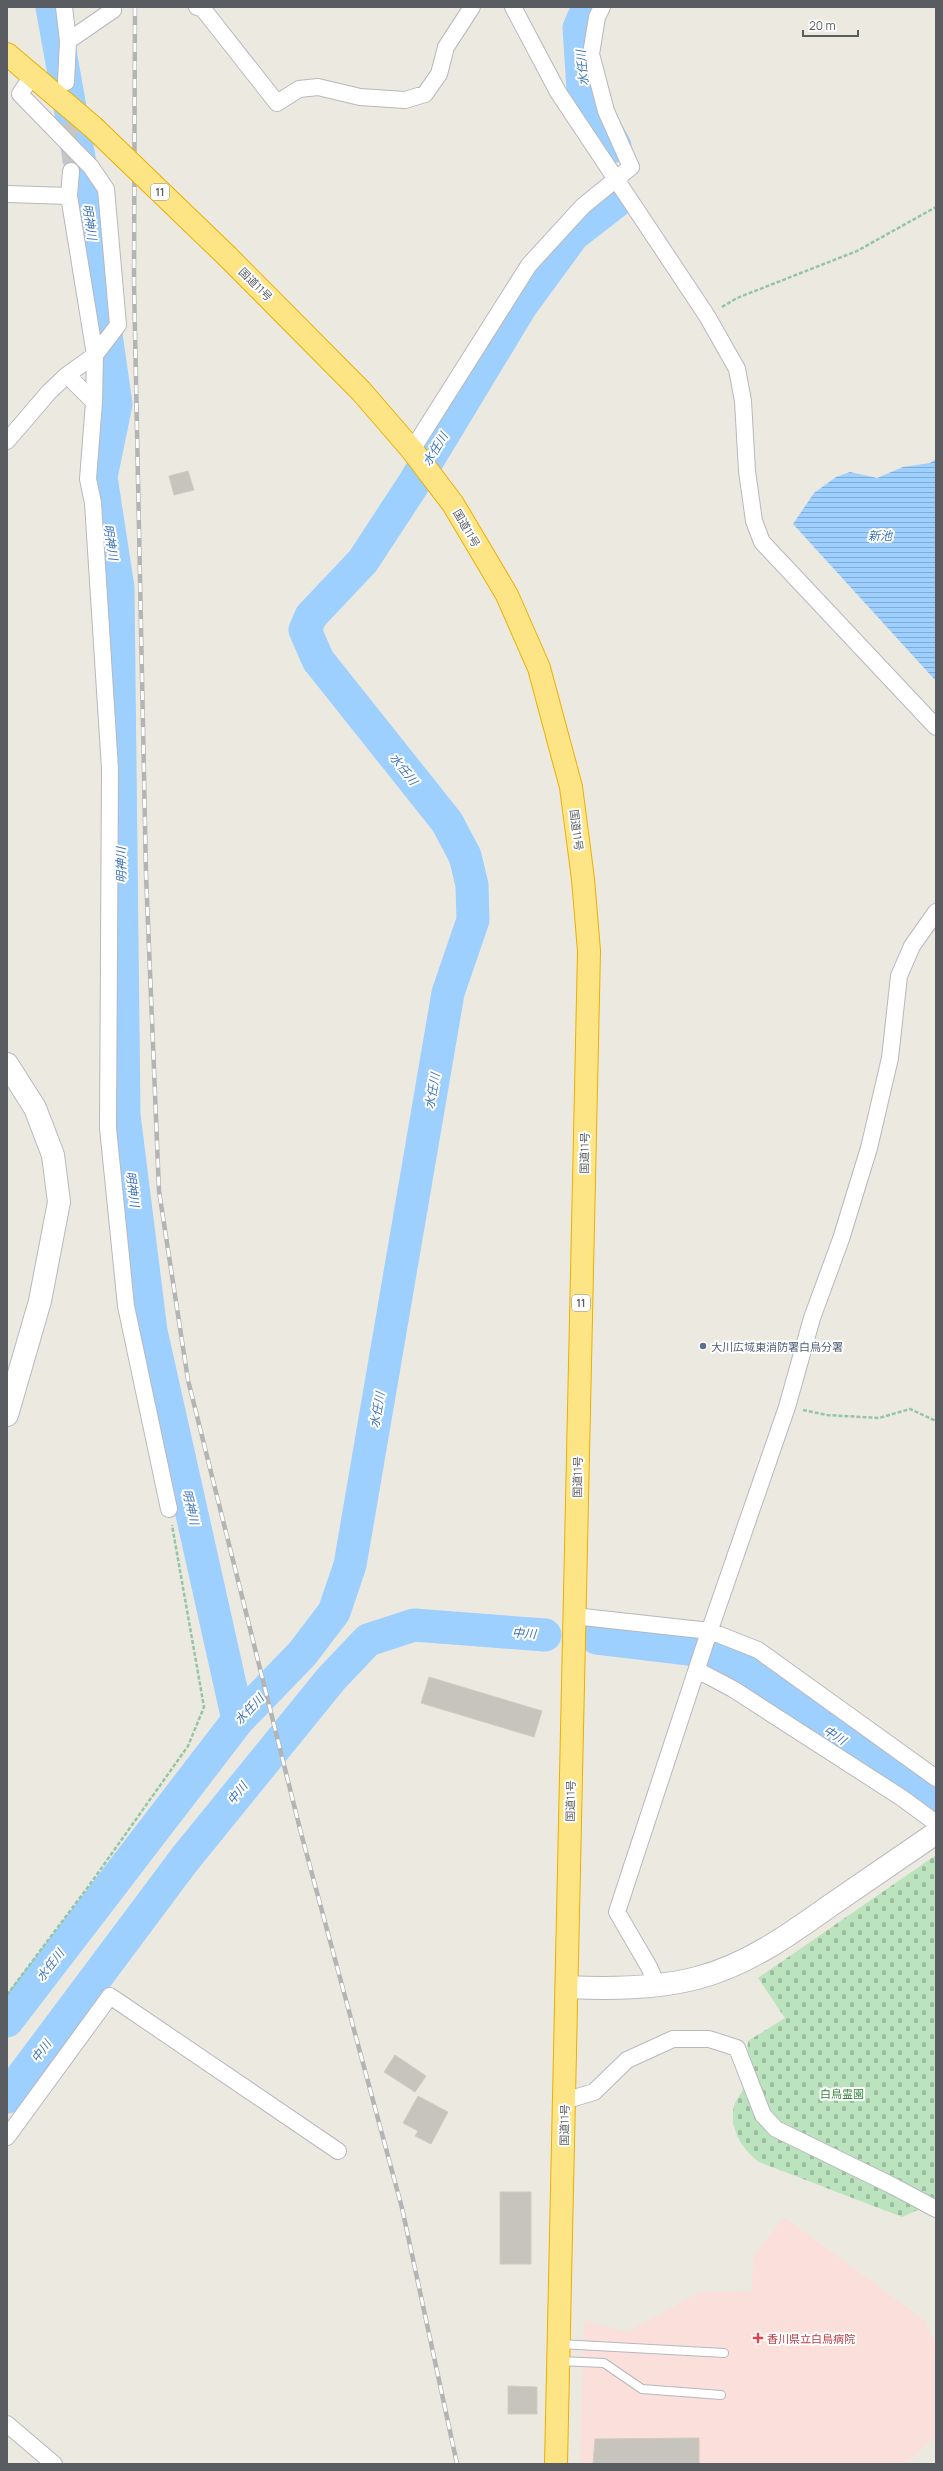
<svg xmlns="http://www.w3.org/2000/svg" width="943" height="2471" viewBox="0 0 943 2471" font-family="Manrope,'Noto Sans JP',sans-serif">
<defs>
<pattern id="cemetery-stones" width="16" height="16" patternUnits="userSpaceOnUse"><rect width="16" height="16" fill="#bbe4be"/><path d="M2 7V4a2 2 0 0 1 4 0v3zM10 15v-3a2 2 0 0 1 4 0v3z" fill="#9bbc9e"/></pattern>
<pattern id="water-rules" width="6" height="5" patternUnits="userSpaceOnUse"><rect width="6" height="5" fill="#9dcfff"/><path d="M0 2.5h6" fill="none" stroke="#83abd2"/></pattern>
</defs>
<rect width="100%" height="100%" fill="#eceae0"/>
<path fill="#fbdfda" d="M784,2217L924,2320L936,2344V2436L905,2464H580L584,2320L627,2332L700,2292L752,2291L753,2257Z"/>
<path fill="url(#cemetery-stones)" d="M936,1855V2202L902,2217L759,2162C742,2149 729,2129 734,2106C736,2099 743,2092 745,2084C748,2071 747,2055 748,2041L785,2018L758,1978Z"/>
<path fill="url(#water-rules)" d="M936,459V681L793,524L814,493L836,477L850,472L877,478L903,467L930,463Z"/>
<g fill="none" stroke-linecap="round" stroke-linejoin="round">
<path stroke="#9dcfff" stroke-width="33" d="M52,7L87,202L116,404L101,477L118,588L124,1115L151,1331L238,1720
M588,7L579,28L583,89L615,146
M597,1638L689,1649L739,1664L819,1725L936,1799
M7,2021L238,1720L302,1654L334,1612L350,1565L448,993L473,920L472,885L465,856L447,822L318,660L305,630L311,616L363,561L414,483L521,306L573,235L618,200
M7,2097L184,1860L331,1679L368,1640L414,1625L545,1635"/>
</g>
<path fill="#c7c4bd" stroke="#d0ccbe" d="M188,471L194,490L174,495L169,476Z
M429,1677L542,1711L534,1737L421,1703Z
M395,2055L426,2076L415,2092L384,2072Z
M418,2096L448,2112L431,2144L415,2136L418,2131L403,2123Z
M500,2192H531V2264H500Z
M508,2386L537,2387V2414H508Z
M699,2438V2464H593L595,2439Z"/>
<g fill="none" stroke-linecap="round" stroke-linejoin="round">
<path stroke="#c7c6c0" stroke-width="16" stroke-dasharray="16 8" stroke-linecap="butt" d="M67,99L71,171"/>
<defs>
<path id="lane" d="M560,2344L724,2353
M560,2361L604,2363L642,2389L721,2395"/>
<path id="street" d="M64,7L68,41L66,82
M197,7L203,9L277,103L299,89L318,87L360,97L405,100L425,94L439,74L446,47L472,7
M513,7L558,92L707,316L737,369L743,401L747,471L754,521L762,542L936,727
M68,41L113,10L112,7
M32,76L20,94L91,167L106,189L118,325L95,355L67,375
M71,171L69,196L95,355L94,402L88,479L93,503L110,769L108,1128L126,1306L169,1509
M7,194L69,196
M7,441L49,392L67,375L94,402
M412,450L529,265L583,206L631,167L606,111L591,54L597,17L602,7
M574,1616L710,1631L758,1650L936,1778
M697,1670L733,1689L902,1798L936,1823
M657,1985L649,1967L617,1912L707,1638L787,1407L812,1318L841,1239L869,1148L890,1058L899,976L912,946L936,912
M564,2101L594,2092L627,2060L673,2039H709L737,2048L763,2115L776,2129L893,2186L936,2209
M7,2137L110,1996L338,2151
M7,2424L54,2464"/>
<path id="secondary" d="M7,1064L35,1108L53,1155L59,1202L40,1301L7,1415
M567,1987C609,1989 655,1989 697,1978C747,1965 789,1935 831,1905C866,1881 901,1857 936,1833"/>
<path id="highway" d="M7,54L93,127
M228,257L361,391L412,450L453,504L507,595L539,668L571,787L583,879L589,951L556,2464"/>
</defs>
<use href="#lane" stroke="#b6b8bd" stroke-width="10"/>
<use href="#street" stroke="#b6b8bd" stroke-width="18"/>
<use href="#secondary" stroke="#b6b9bf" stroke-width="24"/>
<use href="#highway" stroke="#ecaf00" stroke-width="24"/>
<path stroke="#94c5a5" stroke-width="2.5" stroke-dasharray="4 2" stroke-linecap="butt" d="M722,307L737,298L857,251L936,207
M803,1410L827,1415L879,1418L910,1409L936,1421
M7,1995L88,1887L188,1746L204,1707L172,1525"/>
<use href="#lane" stroke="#fff" stroke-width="8"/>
<use href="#street" stroke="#fff" stroke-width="16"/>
<use href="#secondary" stroke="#fff" stroke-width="22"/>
<use href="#highway" stroke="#fde585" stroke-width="22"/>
<defs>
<path id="rail" d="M135,7L134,282L146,874L159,1191L188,1380L301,1833L402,2208L457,2464"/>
</defs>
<use href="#rail" stroke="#b3b4b4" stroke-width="4.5"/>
<use href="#rail" stroke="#fff" stroke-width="3" stroke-dasharray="9" stroke-linecap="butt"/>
<defs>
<path id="highway-bridge" d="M93,127L228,257"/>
</defs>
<use href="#highway-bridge" stroke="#ecaf00" stroke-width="24" stroke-linecap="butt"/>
<use href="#highway-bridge" stroke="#fde585" stroke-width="22"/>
</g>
<circle fill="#5c6f8a" stroke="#fff" stroke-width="1.5" cx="703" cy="1346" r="4"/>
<path fill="#e0444e" stroke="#fff" stroke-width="1.5" d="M756 2332h4v4h4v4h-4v4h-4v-4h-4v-4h4z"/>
<g text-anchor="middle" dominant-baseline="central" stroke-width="4" stroke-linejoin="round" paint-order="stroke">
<g fill="#fff" stroke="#8b8d90" stroke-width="1">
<rect x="151" y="184" width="18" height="16" rx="3"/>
<rect x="572" y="1295" width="18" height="16" rx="3"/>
</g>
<g font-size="10" font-weight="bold" fill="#595c61">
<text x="160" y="192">11</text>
<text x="581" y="1303">11</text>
</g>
<g font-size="11" fill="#595c61" stroke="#fff">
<text transform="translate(256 284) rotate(45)">国道11号</text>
<text transform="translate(467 528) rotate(60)">国道11号</text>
<text transform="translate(577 830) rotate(83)">国道11号</text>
<text transform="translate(584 1153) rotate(-89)">国道11号</text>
<text transform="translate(577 1477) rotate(-89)">国道11号</text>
<text transform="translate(570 1801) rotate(-89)">国道11号</text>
<text transform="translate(564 2125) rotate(-89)">国道11号</text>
</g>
<g font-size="11" fill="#4e5e75" stroke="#fff" text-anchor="start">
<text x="711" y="1346">大川広域東消防署白鳥分署</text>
</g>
<g font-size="11" fill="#34853c" stroke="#fff">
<text x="842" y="2093">白鳥霊園</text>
</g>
<g font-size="11" fill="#be3a42" stroke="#fff" text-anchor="start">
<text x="767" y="2338">香川県立白鳥病院</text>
</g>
<g font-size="12" font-style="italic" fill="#3d73b9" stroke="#fff">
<text transform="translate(582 68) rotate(-95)">水任川</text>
<text transform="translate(90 222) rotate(82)">明神川</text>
<text transform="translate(435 449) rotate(-59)">水任川</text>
<text x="880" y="535">新池</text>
<text transform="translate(111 542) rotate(81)">明神川</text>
<text transform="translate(404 769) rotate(52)">水任川</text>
<text transform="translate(121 865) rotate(-91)">明神川</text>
<text transform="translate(432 1091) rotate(-80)">水任川</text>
<text transform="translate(133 1189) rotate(83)">明神川</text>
<text transform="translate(377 1410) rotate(-80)">水任川</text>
<text transform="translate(191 1507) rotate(77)">明神川</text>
<text transform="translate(524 1633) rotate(4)">中川</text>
<text transform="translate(249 1709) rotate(-47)">水任川</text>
<text transform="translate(835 1735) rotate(32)">中川</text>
<text transform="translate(237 1793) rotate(-51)">中川</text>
<text transform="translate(50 1965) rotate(-52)">水任川</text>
<text transform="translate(41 2051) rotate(-53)">中川</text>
</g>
</g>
<rect width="943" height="2471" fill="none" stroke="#595c61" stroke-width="16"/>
<path d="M803 30v6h55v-6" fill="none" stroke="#595c61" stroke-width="2"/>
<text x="809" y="30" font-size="12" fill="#595c61" stroke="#ffffff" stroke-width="3" paint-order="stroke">20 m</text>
</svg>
